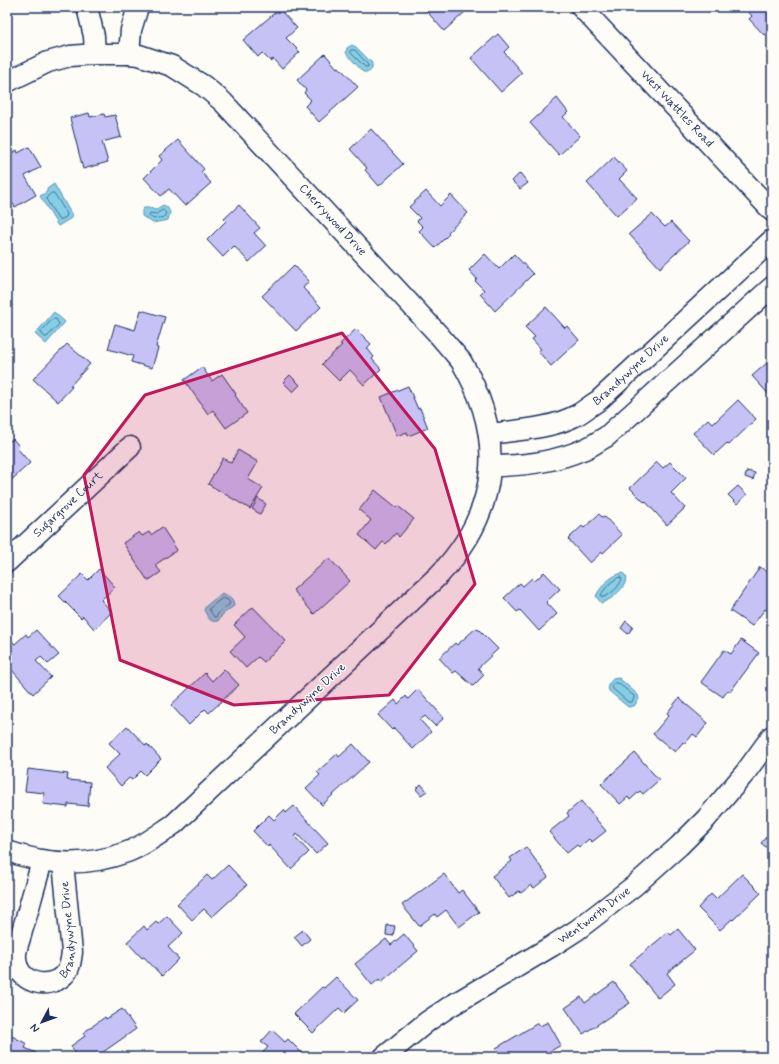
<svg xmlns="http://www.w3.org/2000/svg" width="779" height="1064" viewBox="0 0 779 1064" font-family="Mynerve,sans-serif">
<rect width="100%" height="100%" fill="#fdfcf7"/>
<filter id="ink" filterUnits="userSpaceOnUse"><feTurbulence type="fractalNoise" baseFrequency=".025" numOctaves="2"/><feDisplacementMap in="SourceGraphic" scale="8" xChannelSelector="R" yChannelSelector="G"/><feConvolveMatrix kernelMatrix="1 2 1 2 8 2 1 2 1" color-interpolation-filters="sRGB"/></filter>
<g filter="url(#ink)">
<path fill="#85cee5" stroke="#5b8eaf" d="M352,45L356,47L372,63V69L369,72H363L346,53L347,48Z
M54,184L73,217L58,226L40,196L47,192V189Z
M163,205L167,207L170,212L168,220L153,223L142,216V210L144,208H150L155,210Z
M54,312L65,322L46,344L35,334Z
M623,573L627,578C624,589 612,600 601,603L596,596C601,586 611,575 623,573Z
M222,593C229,596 234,598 234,606L223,614L218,621C209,623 208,617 204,610L206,606Z
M619,678L638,695L639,699L634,706L628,707L609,691L608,685L613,679Z"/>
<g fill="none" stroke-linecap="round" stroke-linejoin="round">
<path stroke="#456f94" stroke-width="1" d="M351,50H355L368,65V67H365L351,53Z
M52,193H54L67,214L66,217L60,220L58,219L46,199L47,197Z
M163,210L166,213L164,217L154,219L149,216L150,213L156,214Z
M53,319H56L59,324L47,337H45L42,334L41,332Z
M620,577L622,579C620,586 609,597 602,597L601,595C604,589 613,579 620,577Z
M223,598L228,600L230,604L220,611L216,617H214L209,609Z
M615,683H618L634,696V698L632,702H628L613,689L612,686Z"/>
</g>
<path fill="#c7c2f5" stroke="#1b2f5e" d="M423,7H460L465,12L444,31Z
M744,7H772V28L764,35L749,19L752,16Z
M279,9L297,28L286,38L300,52L282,69L273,59L270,61L262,53L258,57L243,40Z
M498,34L509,47L504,52L522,73L501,92L471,58Z
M325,54L337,68L339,67L358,87L319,122L305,106L311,100L304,93L306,90L297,80Z
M557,98L568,112L563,117L580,136L559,155L530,123Z
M89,113L90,117L104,114L105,117L115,115L121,137L102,142L108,162L83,169L70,118Z
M371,129L403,164L379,186L365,170L367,168L350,149Z
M178,140L204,169L201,172L211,183L185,206L169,189L161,196L144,178L162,160L159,156Z
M29,147L41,167L25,176L36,195L15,207L7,195V156L17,150L18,153Z
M614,157L627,171L619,179L637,198L617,216L587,183Z
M520,173L528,183L520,189L512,181Z
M426,191L440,206L451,195L468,213L448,232L449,234L435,248L419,231L423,227L417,221L420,218L409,207Z
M239,205L260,228L254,233L266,246L249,262L234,246L223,257L207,240L226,221L224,219Z
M652,214L665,227L671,222L689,241L660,268L629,234Z
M485,254L499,269L514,254L533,274L495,311L480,294L484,290L475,281L477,279L469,270Z
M294,265L309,281L303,288L321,307L296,331L262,296Z
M546,307L565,328L567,326L579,340L551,366L538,351L541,349L532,339L535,337L525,327Z
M141,310L165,317L156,347L158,348L152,368L131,362L133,356L108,349L115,324L135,330Z
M356,329L371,344L367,348L374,357L372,359L381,369L364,385L350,370L339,381L322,364L342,345L340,344Z
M67,344L90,364L70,386L72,387L58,402L33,379Z
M767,363L769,365L772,363V398L752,376Z
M202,367L212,381L222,374L236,394L235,395L247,413L226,428L213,410L208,414L184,380Z
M290,375L300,385L293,392L283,382Z
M408,386L418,409L420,408L428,428L408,436L407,432L397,436L381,397Z
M738,400L756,419L729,445L727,443L714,455L693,433L708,419L713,424Z
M7,437L11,441L13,439L19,446L17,448L30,463L7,484Z
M238,450L258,462L248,479L263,488L250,509L208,484L223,458L231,463Z
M657,462L663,468L670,462L686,478L671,493L685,508L667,525L645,501L644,502L630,488Z
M747,471L755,473L753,480L745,477Z
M738,486L747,495L737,504L728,495Z
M375,490L396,507L398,506L414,519L399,537L396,533L386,544L383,542L376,550L359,535L371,520L359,510Z
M258,498L266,504L260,514L252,509Z
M599,514L602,517L604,516L622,535L603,553L602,552L590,563L568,539L582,526L584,528Z
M162,527L177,550L155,565L161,572L148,581L123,543L139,532L142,536L149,532L151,535Z
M329,558L350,581L314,614L293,590Z
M760,567L772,575V605L768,611L765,609L752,626L730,611Z
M99,569L115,587L101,600L112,612L94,629L83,616L81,618L59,596L82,574L88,580Z
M544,572L560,589L546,602L557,614L539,631L520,610L517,612L504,598L520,583L523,586L532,578L535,581Z
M253,607L286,641L264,662L258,657L246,668L230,651L245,637L234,625Z
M626,621L633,627L628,634L621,628Z
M476,628L477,630L478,629L498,649L478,668L484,675L473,686L456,671L453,673L439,658L455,643L457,645Z
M36,630L59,655L48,664L41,657L36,661L51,677L33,694L11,669L9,671L7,669V645L12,641L15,644L26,634L28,637Z
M741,640L759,653L730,692L728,690L723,697L701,682L724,650L731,654Z
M224,669L239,685L209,713L205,709L189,725L171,705L205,673L212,681Z
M418,689L444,718L435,726L425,716L420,720L431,732L413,749L394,728L392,730L378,715L395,700L398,704L406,696L408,699Z
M679,698L708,723L697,737L693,734L685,744L683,742L675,752L653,734L669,715L667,713Z
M127,726L146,746L147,744L161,759L145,775L141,771L132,780L129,778L121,786L105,768L120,754L109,743Z
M353,744L369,762L322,805L306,788L320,775L317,772L337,754L339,757Z
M635,753L659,780L643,794L640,791L630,800L628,797L620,804L601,784Z
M28,769L68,774L67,780L90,782L88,806L68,804V807L43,804L44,793L25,791Z
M421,784L427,791L421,795L416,789Z
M581,801L606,831L592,842L589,839L579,847L577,845L567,853L549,832L569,816L567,813Z
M294,806L328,843L316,854L297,834L295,837L309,852L291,869L269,845L268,847L253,831L269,815L274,820L284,810L286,813Z
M772,830V852L761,843Z
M526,847L548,877L534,888L531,885L521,893L519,891L509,898L492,876L512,861L510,858Z
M228,865L247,885L212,917L204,909L192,920L177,904L207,875L212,880Z
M444,874L458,893L462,890L479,912L459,927L446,910L437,917L435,914L419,926L402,905Z
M742,874L761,893L733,920L732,919L720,930L698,908L711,894L716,899Z
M167,916L183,933L168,947L179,959L162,976L144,957L142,958L127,942L144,926L147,930L156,922L158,924Z
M387,925L395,926L393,936L386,935Z
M678,929L695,950L667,973L675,984L658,998L630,964L668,932L671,935Z
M303,930L310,939L302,946L294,937Z
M404,934L418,951L381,982L379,979L372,985L355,964L386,939L391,945Z
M336,977L358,1000L344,1013L339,1008L313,1033L294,1014L322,987L324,988Z
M614,982L630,1003L583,1034L565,1008L581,997L585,1003Z
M122,1009L136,1029L96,1057H78L71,1046L85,1036L83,1033L105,1017L106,1019Z
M548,1022L561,1045L540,1057H502L496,1048L538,1023L540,1026Z
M272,1030L285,1042L288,1039L303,1054L300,1057H259L268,1047L261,1042Z
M8,1034L27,1044L25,1048L36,1053L34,1056L36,1057H7Z"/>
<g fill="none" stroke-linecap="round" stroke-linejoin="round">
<defs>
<g id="minor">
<path d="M87,7L94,36L95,54"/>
<path id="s1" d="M581,7L772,211"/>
<path d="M129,54L131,30L138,7"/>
<path id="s2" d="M7,82L48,62L70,56L95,54H129L139,55L172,66L204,86L223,102L438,334L461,361C506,436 500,511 439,575L174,824C159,834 144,846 127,852C87,867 46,865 7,851"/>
<path id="s3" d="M489,434C518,430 551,429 577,415C584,411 591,405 598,401L772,240"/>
<path d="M491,466C521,466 554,462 582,450C591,447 598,441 606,437L772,287"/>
<path id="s4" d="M7,562L130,447"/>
<path id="s5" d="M41,861L39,872C33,892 28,912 22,931C20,940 15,950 16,958C17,983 48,991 64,975C70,970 71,960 72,952L63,863"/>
<path id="s6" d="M384,1057L428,1021L449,1007L552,946L577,930L634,886L679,846L706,819L745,773L772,736"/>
</g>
</defs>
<use href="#minor" stroke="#1b2f5e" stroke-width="23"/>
<use href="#minor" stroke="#fdfcf7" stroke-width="20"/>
</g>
</g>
<path fill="#c2185b" fill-opacity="0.2" stroke="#c2185b" stroke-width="3" stroke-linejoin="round" d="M342,333L435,449L475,584L389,695L234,705L120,660L84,475L145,395Z"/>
<g text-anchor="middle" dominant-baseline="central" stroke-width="3" stroke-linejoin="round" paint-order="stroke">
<g font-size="12" fill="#1b2f5e" stroke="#fdfcf7">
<text stroke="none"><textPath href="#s1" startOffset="140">West Wattles Road</textPath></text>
<text stroke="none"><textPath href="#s2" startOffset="396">Cherrywood Drive</textPath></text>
<text stroke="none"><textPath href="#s3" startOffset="161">Brandywyne Drive</textPath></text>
<text stroke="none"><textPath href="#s4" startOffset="84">Sugargrove Court</textPath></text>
<text transform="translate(308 699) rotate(-43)">Brandywyne Drive</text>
<text stroke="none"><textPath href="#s6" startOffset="254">Wentworth Drive</textPath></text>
<text stroke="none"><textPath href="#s5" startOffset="211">Brandywyne Drive</textPath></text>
</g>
</g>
<rect width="779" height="1064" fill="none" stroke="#fdfcf7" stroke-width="24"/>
<rect x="12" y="12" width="755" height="1040" fill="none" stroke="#1b2f5e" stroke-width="1.5" filter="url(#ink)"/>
<g transform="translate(42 1022) rotate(229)" stroke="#fdfcf7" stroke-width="3" paint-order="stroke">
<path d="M0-3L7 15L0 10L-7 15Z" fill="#1b2f5e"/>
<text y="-6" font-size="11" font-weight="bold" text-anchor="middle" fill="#1b2f5e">N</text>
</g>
</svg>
